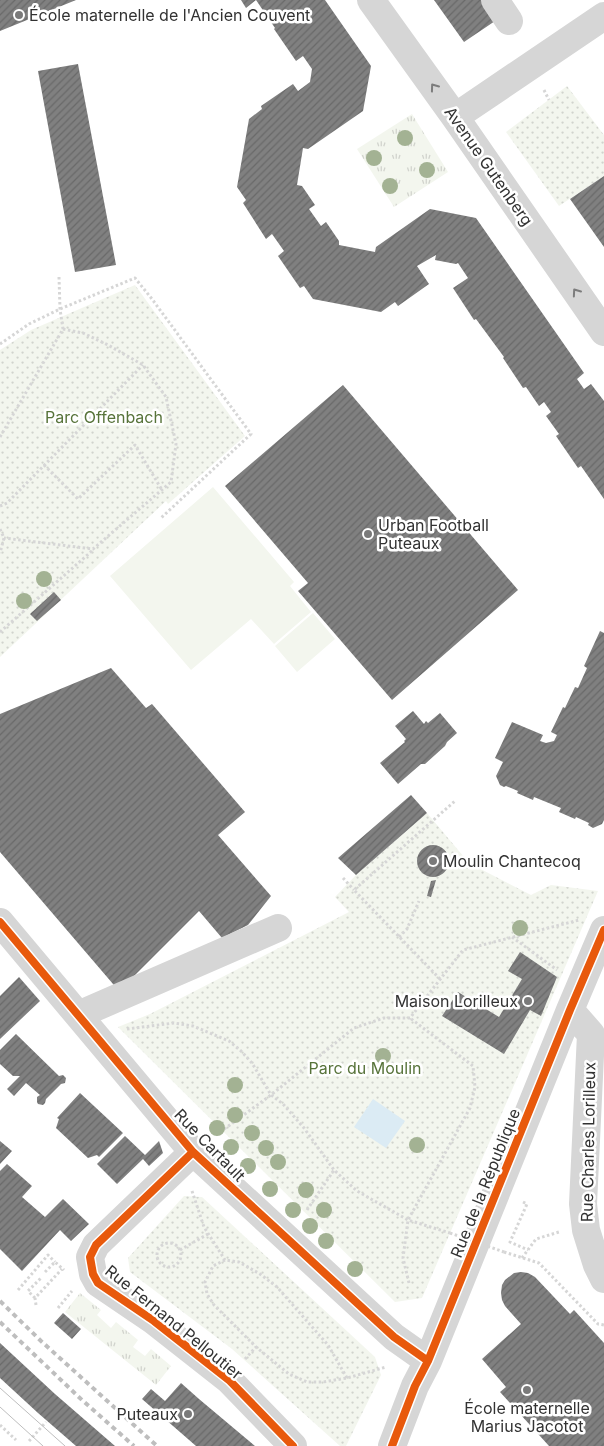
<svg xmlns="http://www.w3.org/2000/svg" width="604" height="1446" viewBox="0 0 604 1446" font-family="Inter,sans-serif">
<defs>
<pattern id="grass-tufts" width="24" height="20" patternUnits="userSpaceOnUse" patternTransform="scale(1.25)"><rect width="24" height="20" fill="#f3f6ee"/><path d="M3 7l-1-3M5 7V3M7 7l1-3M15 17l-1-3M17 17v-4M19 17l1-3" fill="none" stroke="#d1d3cd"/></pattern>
<pattern id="park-dots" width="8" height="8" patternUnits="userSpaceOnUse" patternTransform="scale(1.25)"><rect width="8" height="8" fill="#f3f6ee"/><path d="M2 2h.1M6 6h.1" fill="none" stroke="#d1d3cd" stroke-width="1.8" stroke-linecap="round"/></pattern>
<pattern id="building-hatch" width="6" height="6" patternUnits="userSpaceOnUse" patternTransform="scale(1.25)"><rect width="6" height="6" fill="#808080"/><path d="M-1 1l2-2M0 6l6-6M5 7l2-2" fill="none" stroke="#696969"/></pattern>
</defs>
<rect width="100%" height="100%" fill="#fff"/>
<path fill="url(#grass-tufts)" d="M412,114L448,172L394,207L357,149Z
M80,1293L101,1310L97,1315L111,1328L116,1322L138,1340L133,1347L145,1356L151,1349L171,1366L156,1385L65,1312Z"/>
<path fill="url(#park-dots)" d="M567,86L604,135V176L559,206L506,132Z
M135,285L245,436L168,504L166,501L0,657V350L31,330Z
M427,813L469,863L531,895L551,885L598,891L422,1298L395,1302L118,1027L150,1014L349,912L335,897L356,875Z
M184,1196L202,1197L375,1357L381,1375L346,1446H340L232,1349L130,1272L128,1258Z"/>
<path fill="#f3f6ee" d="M213,487L294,582L290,586L311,612L274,644L251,619L191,670L110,576Z
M313,613L335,639L297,672L275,646Z"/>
<path fill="#dbebf4" d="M373,1099L405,1121L386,1148L354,1127Z"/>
<path fill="url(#building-hatch)" d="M0,0H76L0,31Z
M241,0H325L371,66L363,111L308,149L303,148L297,185L302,186L315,205L309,209L321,226L326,222L339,241V245L375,252L376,247L430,209L476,218L584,373L577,379L584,389L591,384L604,401V499L581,466L578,468L556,436L559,434L546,416L551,412L544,402L539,406L526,387L523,388L503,358L504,357L476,319L474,320L453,288L468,278L458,263L456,264L435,260L436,255L417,266L429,284L398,306L395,302L381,312L313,299L304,286L300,288L278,256L284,251L272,234L266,239L243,203L246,200L237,187L249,119L262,109L261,106L293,84L298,91L310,82L312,69L303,56L296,61L274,29L275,28L256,0L246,8Z
M434,0H484L498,19L464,42Z
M78,64L116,265L75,272L38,71Z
M604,176V247L570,199Z
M343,385L518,590L392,700L298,591L308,583L225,486Z
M54,592L61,600L37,621L30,614Z
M600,631L604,633V820L602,824L593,828L588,825L589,823L576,817L575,819L559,812L561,808L534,797L533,800L517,793L518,791L506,786L504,787L500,785L496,776L503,762L495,758L512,722L543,735L540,741L546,743L554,741L557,735L551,732L563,707L565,708L575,687L578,688L587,668L584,666Z
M111,668L146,708L152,704L245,812L218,835L271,896L248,925L222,938L199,911L119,991L0,852V714Z
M413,711L424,724L426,721L428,723L440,713L457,733L447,742L445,746L425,764H421L398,784L380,763L405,742L404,741L406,739L395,726Z
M411,795L427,813L356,875L338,858Z
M417 861a16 16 0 1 1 32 0a16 16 0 1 1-32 0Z
M436,880L431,897L427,896L431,881Z
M520,952L557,977L541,1016L530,1010L504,1054L442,1016L458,992L499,1017L522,979L508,971Z
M19,977L40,1001L0,1039V996Z
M16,1034L59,1076L63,1075L66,1078L65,1083L61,1084L46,1099L45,1103L43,1105L38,1104L37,1102V1097L40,1095L26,1083L14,1096L7,1089L20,1076H13L0,1064V1050Z
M80,1093L123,1133L99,1157L97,1155L88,1158L56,1128L59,1119L57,1118Z
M125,1136L145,1155L159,1141L163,1153L149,1166L143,1159L117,1184L97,1164Z
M0,1141L12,1151L0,1164Z
M7,1164L32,1186L22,1197L45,1217L63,1199L89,1224L71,1241L60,1230L22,1271L0,1249V1171Z
M521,1272L528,1273L535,1277L570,1314L574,1310L604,1343V1446H549L500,1392L506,1387L482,1359L521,1324L505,1306L502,1300L501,1293L502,1285L505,1280L514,1273Z
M63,1313L81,1329L72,1339L54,1323Z
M0,1343L55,1394L115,1446H76L38,1413L0,1378Z
M181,1383L199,1399L255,1446H196L142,1399L151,1389L165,1401Z"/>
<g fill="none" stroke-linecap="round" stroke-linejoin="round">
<path stroke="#d6d6d6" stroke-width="3" stroke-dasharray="2.5 2.5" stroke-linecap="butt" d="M544,90L549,100
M59,277L60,309L63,329
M0,344L29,324L60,309L135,278L152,299L251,434L161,518
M0,437L63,329L83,333L108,345L143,365L166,397L176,444L171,482L93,549L4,538
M44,465L78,499L135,445L162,490
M0,506L7,503L143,365
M0,529L4,538L0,553
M0,632L93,550
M343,878L354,890
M399,937L407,929L419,901
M512,937L557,970
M440,979L354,890L455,801
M127,1029L174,1023L193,1026L229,1041L241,1051L252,1063L271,1095L283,1104L304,1128L334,1170L357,1191L408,1220L450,1233
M216,1135L271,1095L354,1028L384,1018H410L463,950L579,920
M192,1191L204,1227L225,1260
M523,1202L527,1204L510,1242L528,1250
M307,1210L334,1170
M157 1255a12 12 0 1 1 24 0a12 12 0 1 1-24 0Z
M180,1250L208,1234
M504,1252L539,1263L598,1324L604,1325
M522,1258L536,1239L559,1232
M45,1272L55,1262L64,1270
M409,1283L403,1258L408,1220L470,1108L475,1087L473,1066L410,1018
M18,1290L48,1255L55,1262
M35,1298L28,1291L42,1277
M36,1305L35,1298L62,1269
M58,1308L72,1291
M245,1359L256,1347
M347,1378L328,1345L277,1287L260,1274L239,1262L225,1260L213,1266L205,1282L207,1294L214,1305L256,1347L289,1374L307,1382H323L347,1378L386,1367
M0,1425L16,1440
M29,1441L46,1422"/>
<path stroke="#d6d6d6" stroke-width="28" d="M371,0L455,117L604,332
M495,0L509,21
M455,117L604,16
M0,922L193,1152L394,1337L428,1361
M570,1010L591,1034L583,1204L586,1230L597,1265L604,1279
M78,1015L278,928
M193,1152L96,1245L90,1257L93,1274L98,1283L154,1321L229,1380L293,1446
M392,1446L415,1386L428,1361L570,1010L604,930"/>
<path stroke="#bebebe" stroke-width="1" d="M0,1388L65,1446
M0,1407L43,1446"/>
<path stroke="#bebebe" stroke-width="4" stroke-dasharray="5 4" stroke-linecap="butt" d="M0,1301L41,1341L157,1446
M0,1322L82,1400L134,1446"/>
<path stroke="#d6d6d6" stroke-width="3" stroke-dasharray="2.5 2.5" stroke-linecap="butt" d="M450,1233L504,1252"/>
<defs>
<path id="cycleway" d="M0,922L193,1152L394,1337L428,1361
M193,1152L96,1245L90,1257L93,1274L98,1283L154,1321L229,1380L293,1446
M392,1446L415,1386L428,1361L570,1010L604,930"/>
</defs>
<use href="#cycleway" stroke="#fff" stroke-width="11"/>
<use href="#cycleway" stroke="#e8590c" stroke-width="8"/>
</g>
<g fill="#a3b293">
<circle cx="405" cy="138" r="8"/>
<circle cx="374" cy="158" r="8"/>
<circle cx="427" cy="170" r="8"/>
<circle cx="390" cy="186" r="8"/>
<circle cx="44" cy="579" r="8"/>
<circle cx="24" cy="601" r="8"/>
<circle cx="520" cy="928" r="8"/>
<circle cx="383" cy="1056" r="8"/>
<circle cx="235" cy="1085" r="8"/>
<circle cx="235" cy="1115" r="8"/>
<circle cx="217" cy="1128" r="8"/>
<circle cx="252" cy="1133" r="8"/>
<circle cx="417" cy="1145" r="8"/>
<circle cx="231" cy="1147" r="8"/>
<circle cx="266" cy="1148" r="8"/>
<circle cx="278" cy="1162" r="8"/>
<circle cx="248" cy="1166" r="8"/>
<circle cx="270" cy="1189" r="8"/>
<circle cx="306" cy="1190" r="8"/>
<circle cx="293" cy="1210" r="8"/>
<circle cx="324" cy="1210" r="8"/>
<circle cx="310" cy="1226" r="8"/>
<circle cx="326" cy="1241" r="8"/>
<circle cx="355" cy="1269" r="8"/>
</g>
<defs><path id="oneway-chevron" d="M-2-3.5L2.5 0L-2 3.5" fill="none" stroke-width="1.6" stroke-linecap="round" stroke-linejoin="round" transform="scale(1.25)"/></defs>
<g stroke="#7c7c7c">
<use href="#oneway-chevron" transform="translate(434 87) rotate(-126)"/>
<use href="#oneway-chevron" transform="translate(576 292) rotate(-125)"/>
</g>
<g fill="#7a7a7a" stroke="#fff" stroke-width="2">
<circle cx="19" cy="15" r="5"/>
<circle cx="368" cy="534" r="5"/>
<circle cx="433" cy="861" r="5"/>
<circle cx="528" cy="1001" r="5"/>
<circle cx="527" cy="1390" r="5"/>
<circle cx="188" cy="1414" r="5"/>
</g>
<g text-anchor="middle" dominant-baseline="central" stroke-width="5" stroke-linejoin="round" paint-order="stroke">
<g font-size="16" fill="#323232" stroke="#fff" text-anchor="start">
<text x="29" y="15">École maternelle de l'Ancien Couvent</text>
<text x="378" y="525">Urban Football<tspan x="378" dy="18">Puteaux</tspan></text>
<text x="443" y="861">Moulin Chantecoq</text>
<text x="518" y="1001" text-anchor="end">Maison Lorilleux</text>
<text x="527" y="1408" text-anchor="middle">École maternelle<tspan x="527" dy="18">Marius Jacotot</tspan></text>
<text x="178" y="1414" text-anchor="end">Puteaux</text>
</g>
<g font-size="16" fill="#323232" stroke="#fff">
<text transform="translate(489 166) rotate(55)">Avenue Gutenberg</text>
<text transform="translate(588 1142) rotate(-89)">Rue Charles Lorilleux</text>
<text transform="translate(210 1145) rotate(46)">Rue Cartault</text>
<text transform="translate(485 1183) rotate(-68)">Rue de la République</text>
<text transform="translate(174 1322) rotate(39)">Rue Fernand Pelloutier</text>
</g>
<g font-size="16" fill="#57733a" stroke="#fff">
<text x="104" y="417">Parc Offenbach</text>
<text x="365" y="1068">Parc du Moulin</text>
</g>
</g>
</svg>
